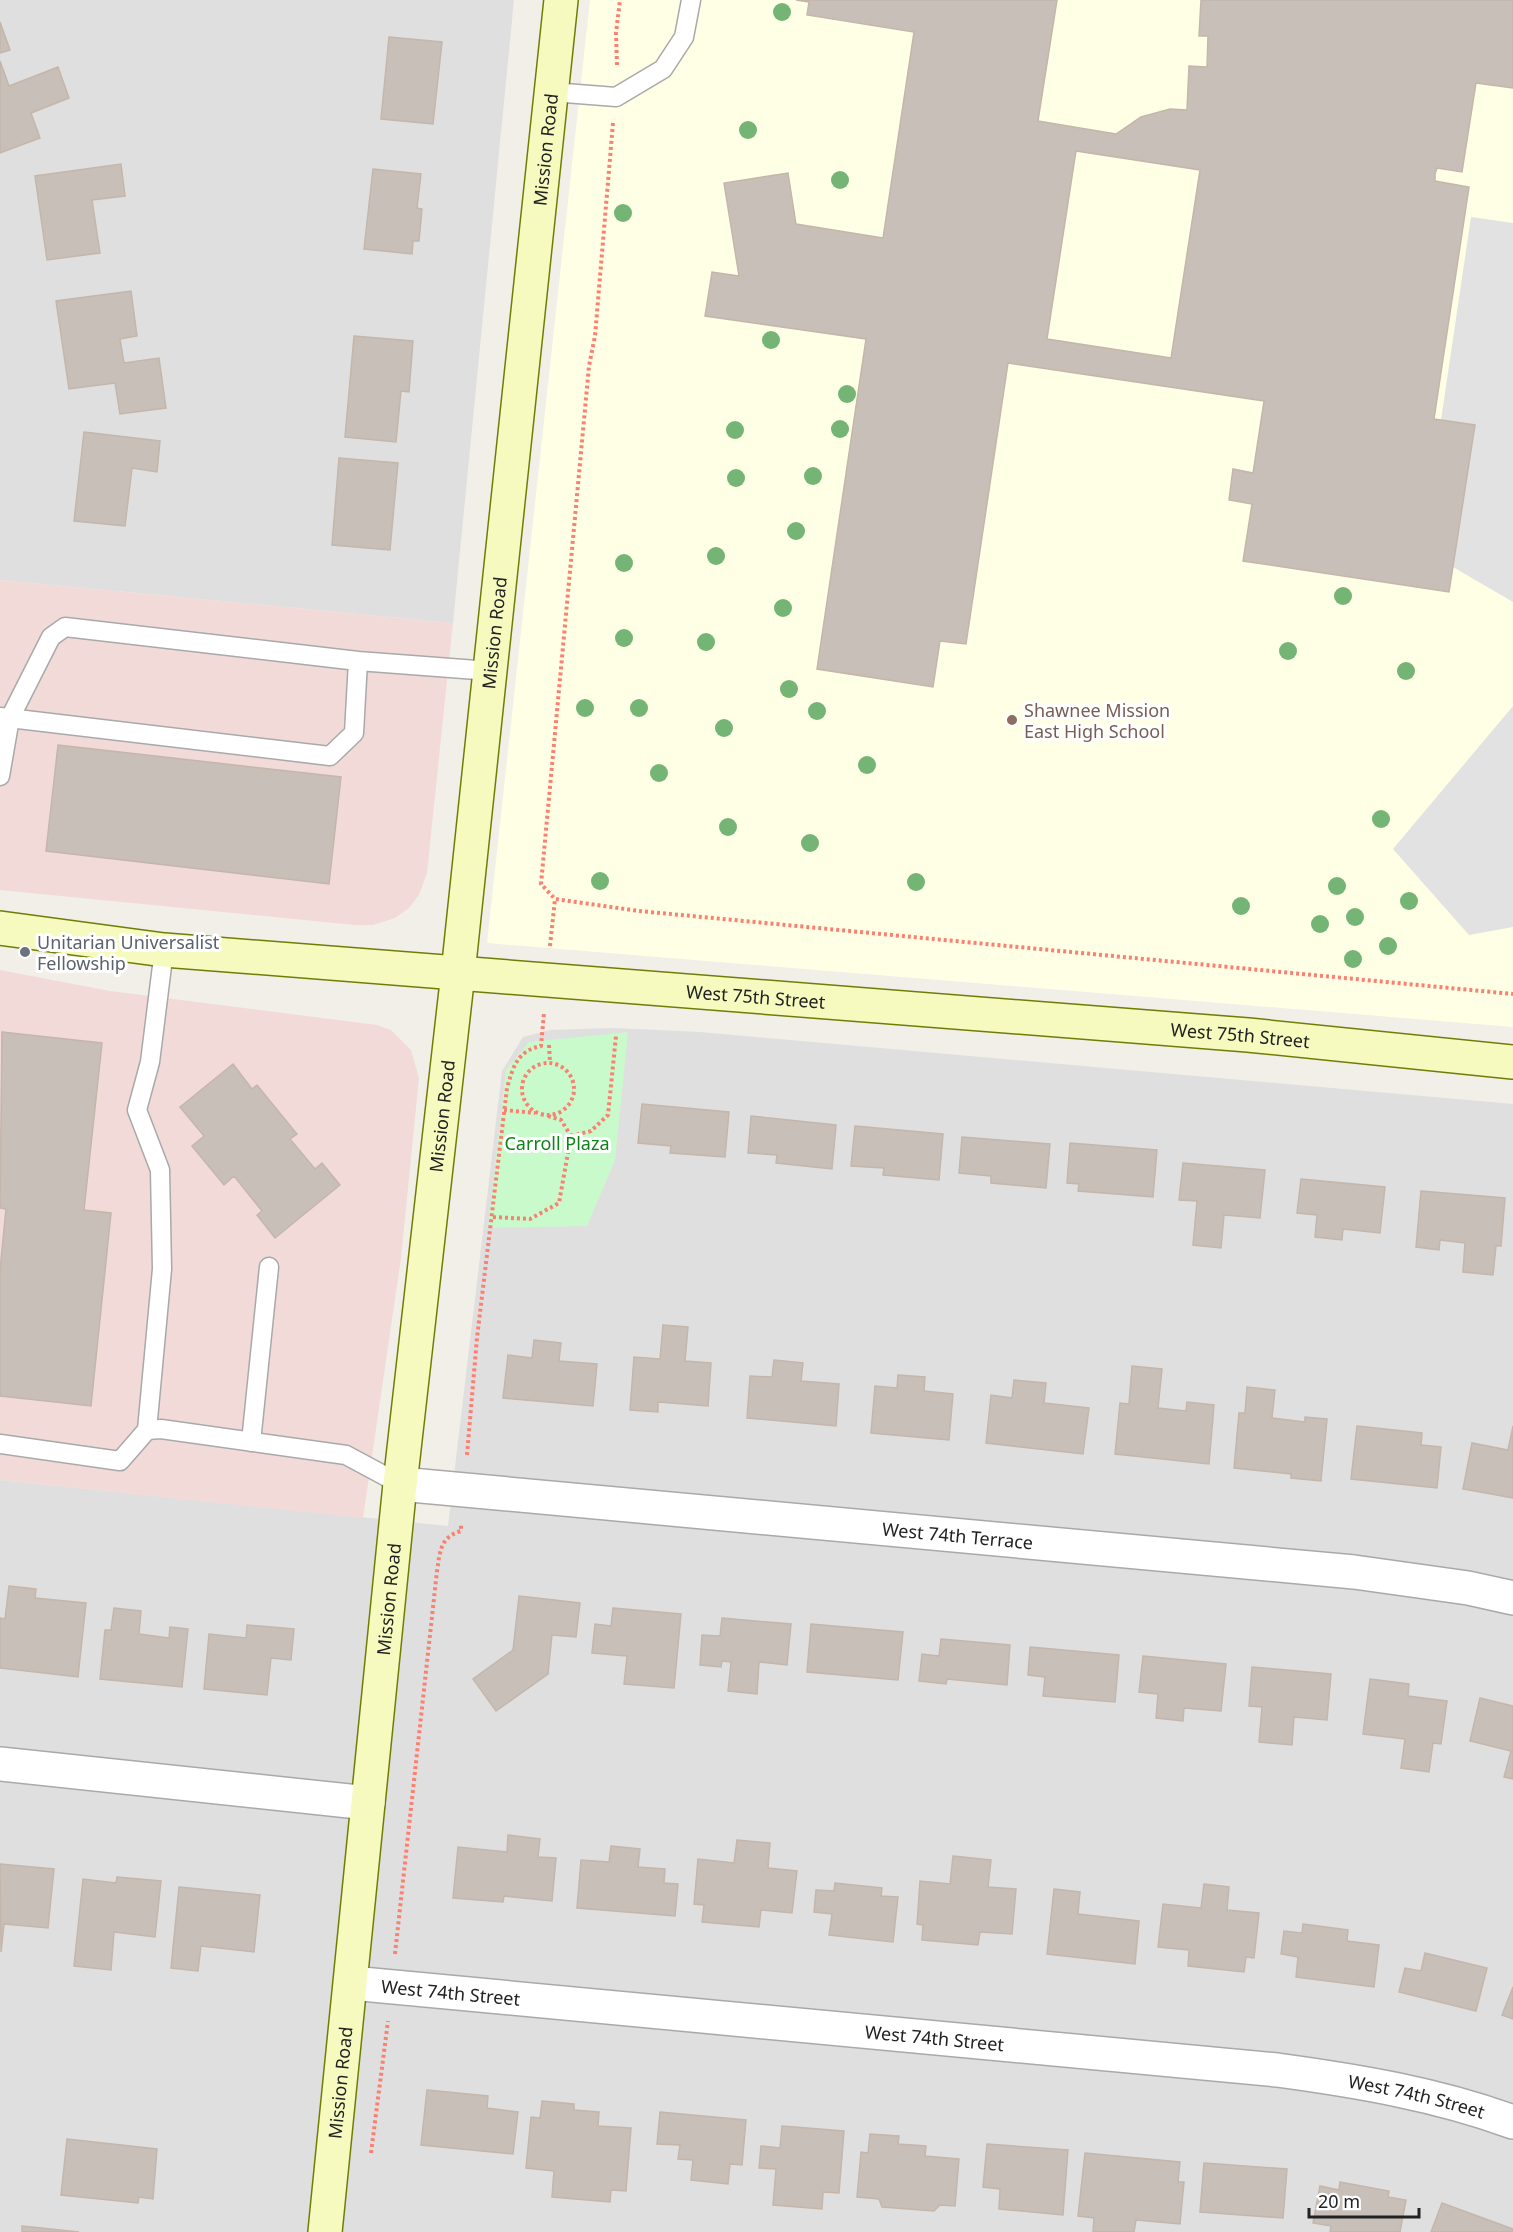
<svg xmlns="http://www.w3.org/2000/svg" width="1513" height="2232" viewBox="0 0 1513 2232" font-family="'Noto Sans',sans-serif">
<rect width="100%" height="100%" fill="#f2efe9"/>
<path fill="#e0dfdf" d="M0,0H514L453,623L0,580Z
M613,1028L700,1032L1513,1104V2232H0V1480L448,1526L502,1071L523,1037L549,1030Z"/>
<path fill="#f2dad9" d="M0,580L453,623L427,873L419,895L409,908L395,918L373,925H354L0,890Z
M0,970L110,991L377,1025L391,1030L411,1050L419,1078L401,1258L363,1518L0,1480Z"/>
<path fill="#ffffe5" d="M590,0H1513V1027L487,943Z"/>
<path fill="#c8facc" d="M628,1032L615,1160L587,1226L488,1228L506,1070L529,1042Z"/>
<path fill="#e2e2e2" d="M1471,217L1513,223V602L1453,567L1475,426L1441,420Z
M1513,706V927L1469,935L1393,849Z"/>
<path fill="#c7bfb8" stroke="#c4b6ab" stroke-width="1.5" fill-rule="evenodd" d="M796,0H1057L1038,121L1116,134L1141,117L1170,109L1187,110L1189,66L1207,67L1208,36H1199L1201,0H1513V88L1476,83L1462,172L1437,168L1435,174V181L1469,187L1434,419L1475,425L1449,592L1243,561L1252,504L1229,500L1233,469L1253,473L1264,401L1008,363L966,644L940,641L933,687L817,669L866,339L705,316L712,272L739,276L724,183L788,173L796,224L883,238L914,32L807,15L809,2ZM1076,151L1200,170L1171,358L1047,339Z
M0,22L10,50L0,53Z
M389,37L442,42L433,124L381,119Z
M0,61L9,86L58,67L69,98L31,113L40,138L0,153Z
M121,164L125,196L92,200L100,253L47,260L35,176Z
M373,169L421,174L417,208L422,209L419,241H413L412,254L364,249Z
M131,291L137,336L120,339L124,363L159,358L166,408L120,414L115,383L69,389L56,301Z
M354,336L413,341L409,392L401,391L396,442L345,437Z
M84,432L160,441L157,472L132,468L125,526L74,521Z
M339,458L398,463L390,550L332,545Z
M58,745L341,777L329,884L46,851Z
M2,1032L102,1043L84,1210L111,1213L91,1406L0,1396V1270L6,1209L0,1208Z
M233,1064L252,1089L257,1085L297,1134L290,1139L315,1169L322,1163L340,1185L275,1238L257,1215L262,1211L234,1176L224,1185L192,1146L204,1136L180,1107Z
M642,1104L729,1112L725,1157L670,1153L671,1146L638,1143Z
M751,1116L836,1125L832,1169L776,1163L777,1155L748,1153Z
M855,1126L943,1134L939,1180L883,1175L884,1168L851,1166Z
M962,1137L1050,1144L1046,1188L991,1183V1176L959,1173Z
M1070,1143L1157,1150L1153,1197L1078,1191L1079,1184L1067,1183Z
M1183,1163L1265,1170L1260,1218L1224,1215L1221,1248L1193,1245L1197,1201L1179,1200Z
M1301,1179L1385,1187L1380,1233L1343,1229L1342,1240L1315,1237L1317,1215L1297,1213Z
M1421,1191L1505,1198L1501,1246H1496L1493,1275L1463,1272L1465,1243L1440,1240L1439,1250L1416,1247Z
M663,1325L688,1327L685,1361L711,1363L708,1406L658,1402V1412L630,1410L634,1357L660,1359Z
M534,1340L561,1343L559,1361L597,1364L593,1406L503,1398L508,1355L532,1358Z
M774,1360L803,1363L801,1381L839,1384L836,1426L747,1418L750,1376L772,1377Z
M1132,1366L1162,1369L1158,1408L1186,1411L1187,1402L1214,1405L1209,1464L1115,1454L1120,1403L1129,1404Z
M898,1375L925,1377L924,1391L953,1394L949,1440L871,1433L875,1386L897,1388Z
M1014,1380L1046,1383L1044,1403L1089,1408L1083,1454L986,1443L991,1395L1012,1398Z
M1247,1387L1275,1390L1272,1418L1305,1422V1417L1327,1419L1321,1481L1291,1478V1474L1234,1468L1239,1413H1245Z
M1357,1426L1422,1433L1421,1445L1441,1447L1437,1488L1351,1479Z
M1513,1426V1498L1463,1489L1472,1443L1508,1450Z
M9,1586L36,1589L35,1598L86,1603L78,1677L0,1668V1618L5,1619Z
M519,1596L580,1603L576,1637L552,1635L548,1674L496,1711L473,1679L513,1650Z
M114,1608L141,1611L139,1634L169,1638L170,1627L188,1629L182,1687L100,1679L105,1630H111Z
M613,1608L681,1614L674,1688L624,1684L627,1656L592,1653L595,1624L611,1626Z
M722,1618L791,1624L787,1665L759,1662L757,1694L728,1691L731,1662L722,1661L721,1667L700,1665L702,1635L720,1636Z
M811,1624L903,1632L898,1680L807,1672Z
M247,1625L294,1629L291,1660L271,1658L267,1695L204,1689L209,1634L246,1638Z
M941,1639L1010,1645L1007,1685L947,1679L946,1684L919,1681L922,1654L939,1656Z
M1030,1647L1119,1655L1115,1702L1043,1696L1045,1677L1028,1675Z
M1143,1656L1226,1664L1221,1711L1184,1708L1183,1721L1156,1718L1158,1694L1139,1692Z
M1252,1667L1331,1674L1327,1720L1294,1717L1292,1745L1259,1742L1262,1707L1249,1706Z
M1370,1679L1409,1684L1408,1696L1447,1701L1441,1744L1433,1743L1429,1772L1401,1768L1405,1739L1363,1734Z
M1480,1698L1513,1706V1779L1504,1777L1511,1751L1470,1741Z
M508,1835L540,1839L538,1857L556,1858L552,1901L504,1896L503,1902L453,1898L458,1847L507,1852Z
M737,1840L770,1843L768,1868L797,1871L792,1913L761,1910L759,1927L702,1922L704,1905L694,1904L698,1859L734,1863Z
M611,1846L640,1849L638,1867L665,1869L664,1883L678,1884L675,1916L577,1908L581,1860L609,1862Z
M953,1856L991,1860L988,1887L1016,1889L1012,1934L980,1932L978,1945L922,1940L923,1925L917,1924L920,1881L950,1884Z
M0,1864L54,1869L48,1928L4,1924L1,1952Z
M117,1877L161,1881L155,1937L114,1932L111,1970L74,1966L83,1879L116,1883Z
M835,1883L882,1888L881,1896L898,1897L893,1942L829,1935L832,1914L814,1912L816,1890L834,1891Z
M1204,1884L1229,1887L1227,1910L1259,1913L1254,1958L1246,1957L1244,1972L1188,1966L1189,1950L1158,1947L1163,1904L1201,1908Z
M179,1887L260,1895L254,1952L201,1946L198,1971L171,1968Z
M1054,1889L1080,1892L1078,1914L1139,1921L1135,1964L1047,1954Z
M1303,1924L1348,1930L1347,1941L1379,1945L1374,1987L1296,1977L1298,1957L1281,1954L1284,1931L1302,1933Z
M1425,1953L1487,1968L1476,2011L1399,1992L1405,1968L1421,1971Z
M1513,1987V2019L1502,2015Z
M427,2090L488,2096L487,2108L518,2112L513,2154L421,2145Z
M542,2101L574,2104V2110L599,2112L598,2126L631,2128L626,2191L611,2190L610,2202L552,2197L554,2171L526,2168L531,2117L540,2118Z
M660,2112L746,2120L742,2165L730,2164L728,2184L691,2180L693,2160L678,2159L680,2145L657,2144Z
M782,2126L844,2131L839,2193L823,2192L822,2209L773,2205L776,2169L759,2168L761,2146L780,2148Z
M870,2134L899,2136L898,2144L926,2146L925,2156L959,2159L955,2206L940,2205L934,2211L882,2207L879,2199L857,2197L861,2152L868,2153Z
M67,2139L157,2149L153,2199L139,2197L138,2203L61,2195Z
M987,2144L1068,2150L1063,2215L999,2209L1000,2189L983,2187Z
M1085,2153L1180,2162L1178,2182H1184L1180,2224L1136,2220L1134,2232H1093L1094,2218L1078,2216Z
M1204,2163L1287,2169L1283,2218L1200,2212Z
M1340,2182L1389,2191L1388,2197L1406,2200L1400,2232H1330L1331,2226L1313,2223L1320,2186L1339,2190Z
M1442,2203L1513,2229V2232H1431Z
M22,2226L79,2232H22Z"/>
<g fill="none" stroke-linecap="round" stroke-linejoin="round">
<defs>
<path id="service" d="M552,92L616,97L663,69L684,37L691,0
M0,717L330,756L354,733L358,661L490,671
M0,776L10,718L51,637L65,627L358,661
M164,950L150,1062L137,1110L160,1170L162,1269L147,1430L161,1429L346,1455L400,1484
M251,1442L269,1267
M0,1444L120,1461L147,1430"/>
<g id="minor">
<path id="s1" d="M400,1484L1354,1572L1468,1588L1513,1598"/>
<path d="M0,1764L368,1803"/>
<path id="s2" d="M351,1983L1277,2070C1358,2081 1436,2094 1513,2122"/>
</g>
<g id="secondary">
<path id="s3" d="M0,928L164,950L1248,1035L1513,1062"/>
<path id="s4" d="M325,2232L400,1484L458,973L561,0"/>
</g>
</defs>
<use href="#service" stroke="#a9a9a9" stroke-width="21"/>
<use href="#minor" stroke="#a9a9a9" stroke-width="36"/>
<use href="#secondary" stroke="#707d05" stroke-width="36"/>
<path stroke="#fa8072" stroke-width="4" stroke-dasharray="3 3" stroke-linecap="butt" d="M617,65L616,33L620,0
M613,123L595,336L589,366L541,884L555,899L639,911L1513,994
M550,946L555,899
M549,1045L550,1063
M522 1089a26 26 0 1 1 52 0a26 26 0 1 1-52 0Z
M504,1110L535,1113
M548,1116L561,1120L571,1136
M493,1217L530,1219L559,1203L571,1136L591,1131L608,1115L616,1036
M467,1455L477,1338L507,1088C513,1067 517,1051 541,1046L544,1013
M395,1954L437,1571C440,1552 440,1537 461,1531V1525
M371,2153L388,2021"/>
<use href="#service" stroke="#fff" stroke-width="18"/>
<use href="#minor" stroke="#fff" stroke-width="33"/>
<use href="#secondary" stroke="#f7fabf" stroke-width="33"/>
</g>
<g fill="#74b475">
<circle cx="782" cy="12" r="9"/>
<circle cx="748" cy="130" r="9"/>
<circle cx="840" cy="180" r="9"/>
<circle cx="623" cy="213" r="9"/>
<circle cx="771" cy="340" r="9"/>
<circle cx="847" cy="394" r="9"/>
<circle cx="840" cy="429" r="9"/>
<circle cx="735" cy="430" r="9"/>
<circle cx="813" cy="476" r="9"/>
<circle cx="736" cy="478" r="9"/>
<circle cx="796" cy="531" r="9"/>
<circle cx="716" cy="556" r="9"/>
<circle cx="624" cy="563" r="9"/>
<circle cx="1343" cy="596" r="9"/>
<circle cx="783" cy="608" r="9"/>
<circle cx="624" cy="638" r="9"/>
<circle cx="706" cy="642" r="9"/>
<circle cx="1288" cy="651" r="9"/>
<circle cx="1406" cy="671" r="9"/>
<circle cx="789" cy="689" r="9"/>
<circle cx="585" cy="708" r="9"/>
<circle cx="639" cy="708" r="9"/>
<circle cx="817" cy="711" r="9"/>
<circle cx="724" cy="728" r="9"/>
<circle cx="867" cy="765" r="9"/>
<circle cx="659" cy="773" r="9"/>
<circle cx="1381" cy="819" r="9"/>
<circle cx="728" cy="827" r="9"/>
<circle cx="810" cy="843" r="9"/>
<circle cx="600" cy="881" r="9"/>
<circle cx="916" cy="882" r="9"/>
<circle cx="1337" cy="886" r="9"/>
<circle cx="1409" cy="901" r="9"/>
<circle cx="1241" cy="906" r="9"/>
<circle cx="1355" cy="917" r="9"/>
<circle cx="1320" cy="924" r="9"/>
<circle cx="1388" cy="946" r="9"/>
<circle cx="1353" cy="959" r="9"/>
</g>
<circle fill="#8d6e63" stroke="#fff" stroke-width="2" cx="1012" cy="720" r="6"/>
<circle fill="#6b7280" stroke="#fff" stroke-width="2" cx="25" cy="952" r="6"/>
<g text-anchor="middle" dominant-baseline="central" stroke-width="6" stroke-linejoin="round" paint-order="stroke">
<g font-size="18" fill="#222" stroke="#fff">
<text stroke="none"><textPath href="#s4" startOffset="2094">Mission Road</textPath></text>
<text stroke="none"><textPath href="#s4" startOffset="1608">Mission Road</textPath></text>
<text stroke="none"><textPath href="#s3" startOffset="759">West 75th Street</textPath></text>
<text stroke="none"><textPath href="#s3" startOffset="1245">West 75th Street</textPath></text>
<text stroke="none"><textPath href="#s4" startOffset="1122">Mission Road</textPath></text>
<text stroke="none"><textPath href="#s1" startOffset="560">West 74th Terrace</textPath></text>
<text stroke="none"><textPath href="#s4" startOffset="636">Mission Road</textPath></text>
<text stroke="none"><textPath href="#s2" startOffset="100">West 74th Street</textPath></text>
<text stroke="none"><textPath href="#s2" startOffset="586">West 74th Street</textPath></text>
<text stroke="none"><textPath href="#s4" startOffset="150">Mission Road</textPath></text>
<text stroke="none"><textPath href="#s2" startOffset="1072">West 74th Street</textPath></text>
</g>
<g font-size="18" fill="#785e54" stroke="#fff" text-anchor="start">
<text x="1024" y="710">Shawnee Mission<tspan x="1024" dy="21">East High School</tspan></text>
</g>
<g font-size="18" fill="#5b616d" stroke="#fff" text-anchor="start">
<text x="37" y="942">Unitarian Universalist<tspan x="37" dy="21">Fellowship</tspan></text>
</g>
<g font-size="18" fill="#0c8416" stroke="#fff">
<text x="557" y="1143">Carroll Plaza</text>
</g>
</g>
<path d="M1309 2208v9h110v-9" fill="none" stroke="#222222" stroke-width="3"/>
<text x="1318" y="2208" font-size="18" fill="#222222" stroke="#ffffff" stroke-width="4.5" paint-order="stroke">20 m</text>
</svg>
